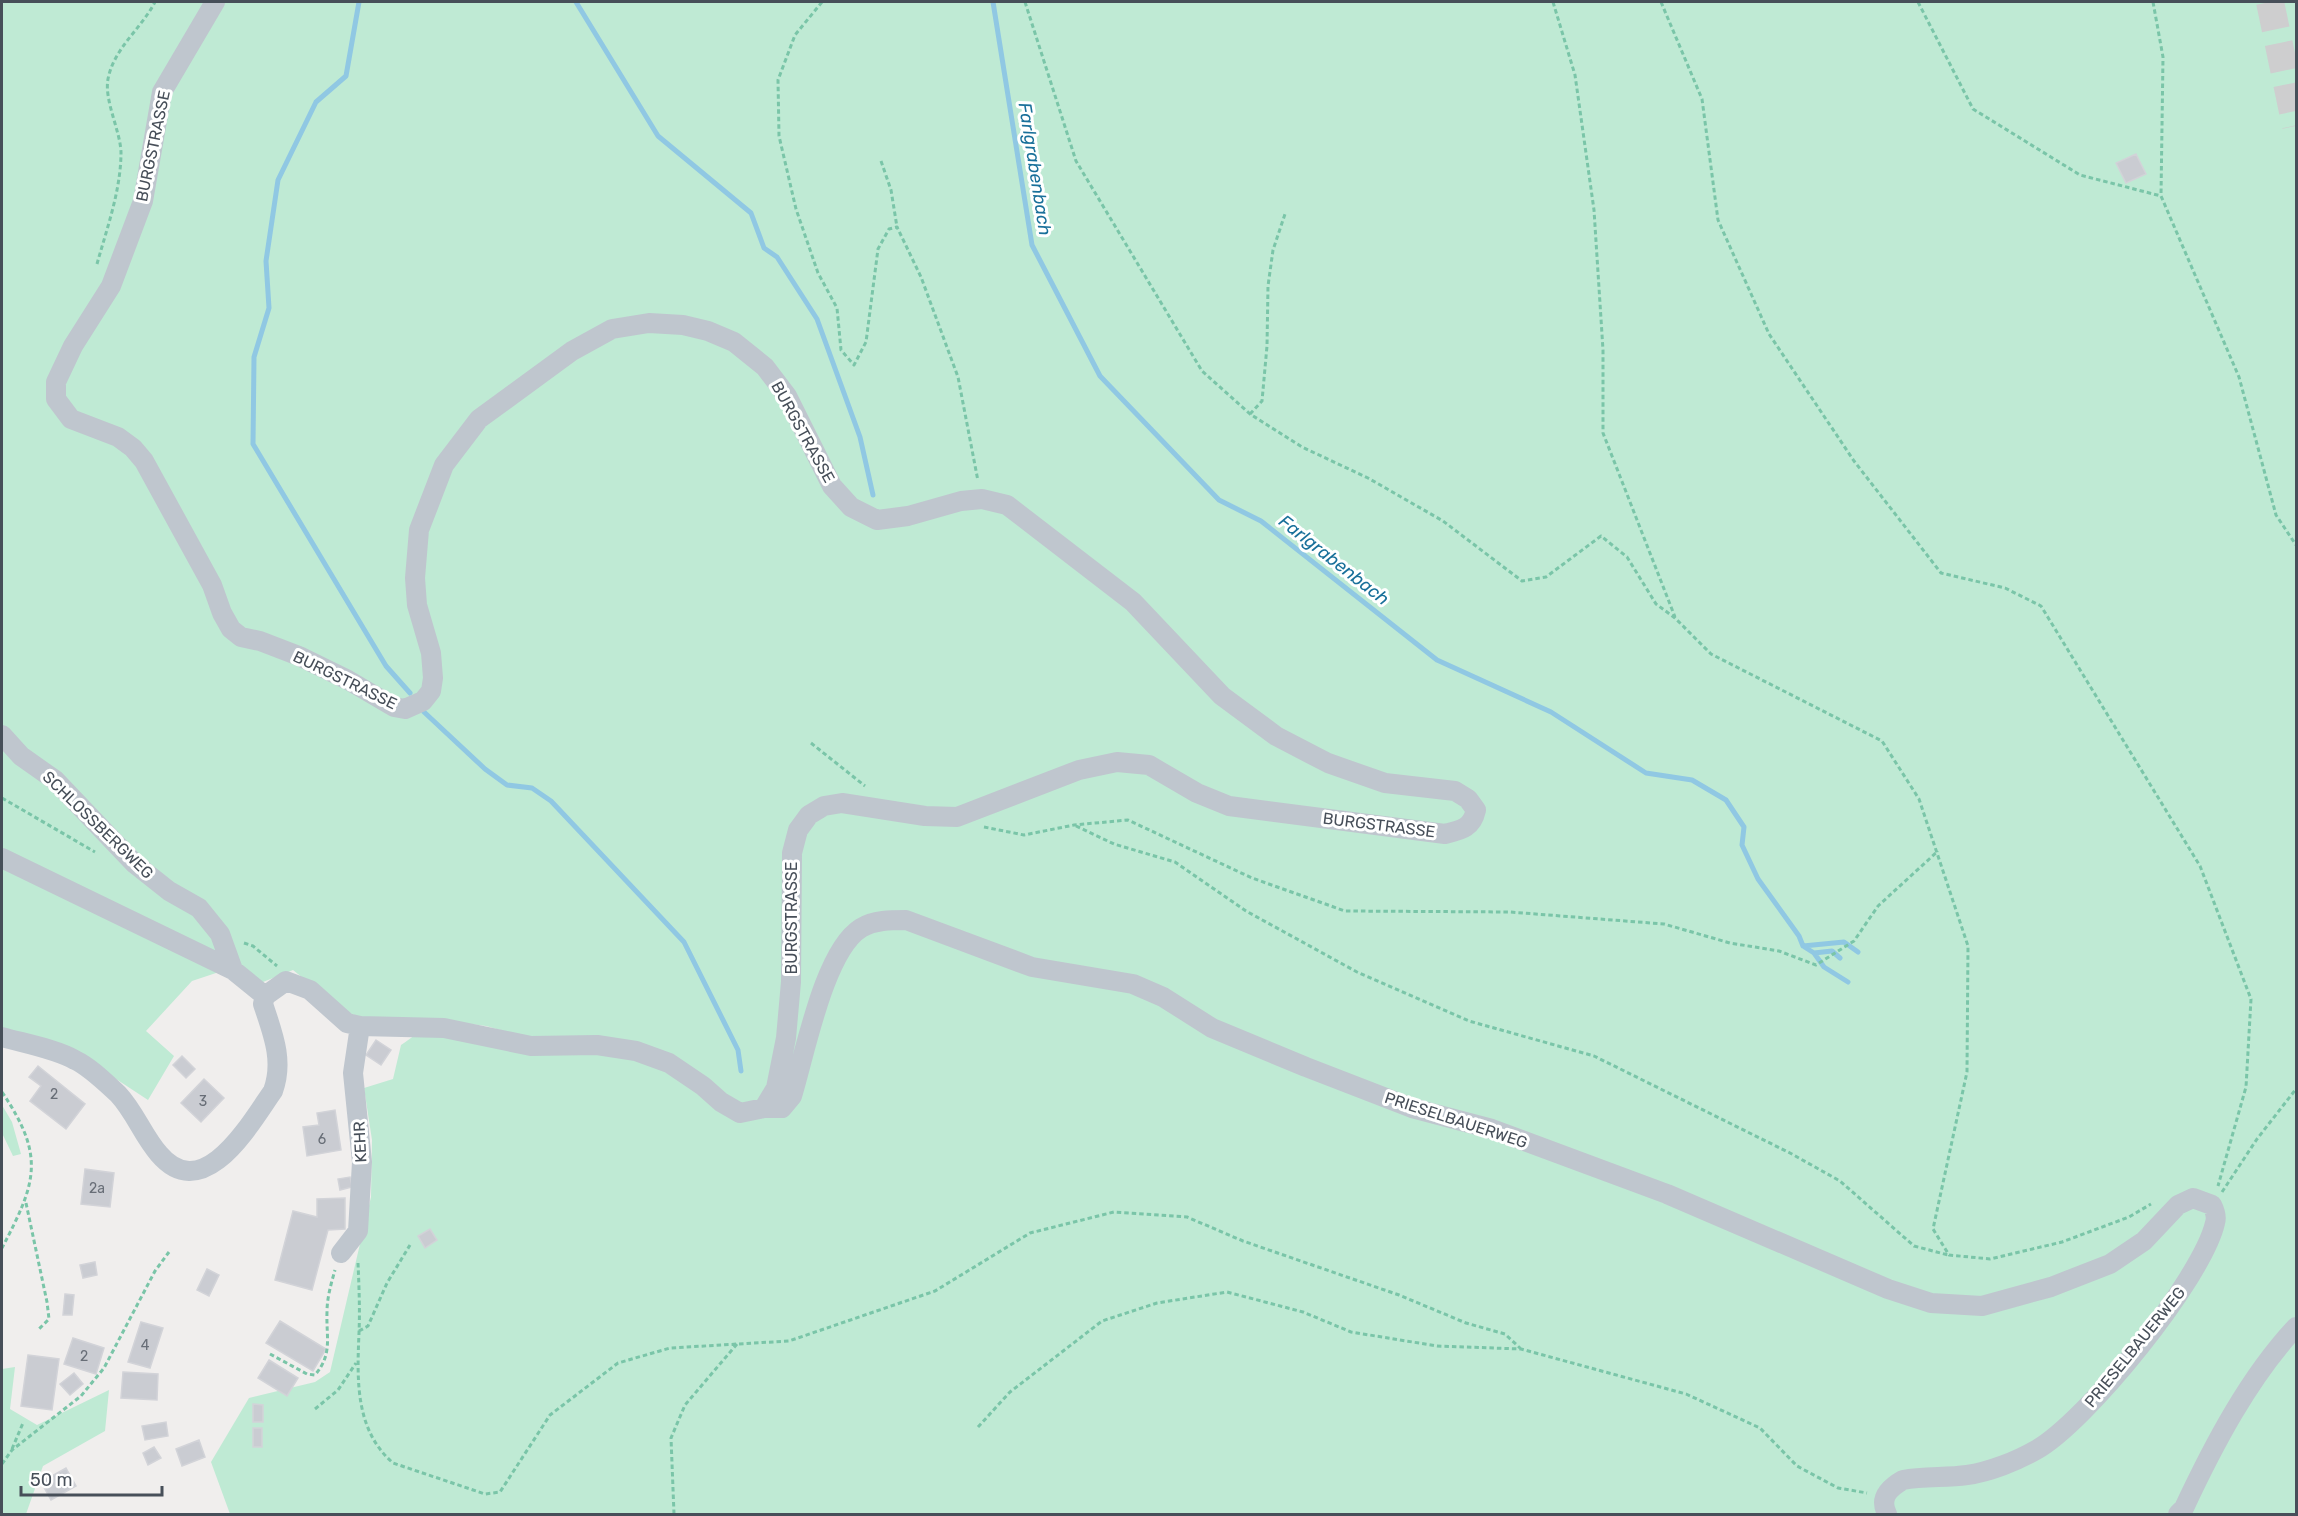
<svg xmlns="http://www.w3.org/2000/svg" width="2298" height="1516" viewBox="0 0 2298 1516" font-family="Rubik,sans-serif">
<rect width="100%" height="100%" fill="#f0eeed"/>
<path fill="#bfead4" d="M2,2H2296V1514H230L211,1462L249,1398L315,1382L330,1372L371,1197L372,1140L364,1088L393,1079L401,1045C406,1042 411,1037 416,1035C437,1028 504,1049 529,1052C563,1056 599,1048 633,1057C644,1060 658,1063 668,1069C708,1094 730,1134 784,1109C815,1095 823,978 848,946C857,934 875,931 888,925L877,913C872,915 865,916 860,919C822,938 803,1038 791,1078L784,1093L777,1099L748,1104L730,1101L698,1073L666,1055L629,1042L580,1036H522L486,1026L439,1020H371L345,1012L293,970L258,984L237,966L192,981L146,1031L174,1056L148,1100L81,1056L2,1034Z
M2,1105L12,1122L21,1154L13,1156L2,1133Z
M15,1367L10,1409L37,1425L109,1390L105,1431L43,1466L26,1514H2V1369Z"/>
<g fill="none" stroke-linecap="round" stroke-linejoin="round">
<path stroke="#90c8e3" stroke-width="5" d="M359,2L346,76L316,102L278,180L266,261L269,308L254,357L253,444L386,666L410,693
M576,2L658,136L751,213L764,248L777,257L817,319L860,437L873,495
M993,2L1032,245L1100,376L1219,500L1261,521L1437,660L1551,712L1646,773L1692,780L1726,800L1744,827L1742,845L1758,879L1799,936L1803,946L1814,953L1824,967L1848,982
M424,712L485,769L507,785L532,788L551,801L684,942L738,1050L741,1071
M1803,946L1844,942L1858,952
M1814,953L1832,951L1840,958"/>
</g>
<path fill="#caccd2" stroke="#d2d3d8" stroke-width="1.5" d="M2136,154L2146,174L2126,183L2116,163Z
M376,1040L391,1050L381,1065L366,1055Z
M182,1056L195,1069L186,1078L173,1065Z
M38,1066L85,1104L66,1129L30,1101L41,1086L29,1077Z
M204,1079L224,1098L201,1122L181,1103Z
M335,1110L341,1150L307,1156L303,1127L319,1125L317,1113Z
M85,1169L114,1173L110,1207L81,1204Z
M350,1177L352,1187L340,1190L338,1179Z
M345,1198V1229L328,1230L312,1290L275,1280L293,1211L317,1217V1199Z
M430,1229L437,1240L425,1248L418,1236Z
M95,1262L97,1275L83,1278L80,1265Z
M207,1269L219,1275L209,1296L197,1290Z
M65,1294L74,1295L72,1315H63Z
M280,1321L326,1349L313,1371L266,1343Z
M141,1322L163,1328L150,1368L128,1362Z
M73,1338L104,1348L96,1374L64,1364Z
M28,1355L59,1359L52,1410L21,1406Z
M269,1360L298,1378L287,1396L258,1378Z
M123,1372L158,1374L157,1400L121,1398Z
M74,1373L83,1384L70,1395L60,1384Z
M253,1404L263,1405V1422H253Z
M166,1422L168,1436L145,1440L142,1426Z
M253,1428H262V1447H253Z
M199,1440L205,1457L182,1466L176,1449Z
M154,1447L161,1458L148,1465L143,1453Z
M66,1468L76,1486L51,1500L41,1482Z"/>
<g fill="none" stroke-linecap="round" stroke-linejoin="round">
<path stroke="#cececf" stroke-width="28" stroke-dasharray="28 14" stroke-linecap="butt" d="M2270,2L2296,126"/>
<path stroke="#7ac5a8" stroke-width="3" stroke-dasharray="4.5 3" stroke-linecap="butt" d="M822,2L795,35L778,80L779,136L796,209L818,273L837,308L841,350L854,365L866,342L878,249L889,229L897,227L921,277L958,377L978,481
M1025,2L1076,161L1202,371L1250,414L1302,447L1368,478L1443,521L1522,581L1546,577L1601,536L1627,557L1656,604L1675,618L1711,654L1882,741L1919,799L1968,946L1967,1072L1933,1229L1949,1255L1990,1259L2062,1242L2129,1217L2151,1204
M1553,2L1575,75L1594,210L1603,350V433L1675,617
M1661,2L1702,99L1718,220L1769,334L1854,461L1941,573L2005,588L2041,606L2200,866L2251,999L2246,1087L2218,1186
M1918,2L1973,109L2080,175L2161,196
M2153,2L2163,57L2161,196L2239,377L2276,515L2296,545
M881,161L891,190L897,227
M97,264C107,228 121,190 121,152C120,130 104,100 108,79C114,48 141,29 155,2
M1250,414L1262,401L1267,346L1268,286L1273,250L1285,214
M811,743L865,786
M2,798L95,852
M1076,826L1114,844L1175,862L1246,911L1357,972L1469,1021L1594,1056L1790,1153L1840,1181L1914,1246L1948,1255
M984,827L1024,835L1074,825L1128,820L1252,878L1345,911L1510,912L1664,924L1730,943L1779,951L1816,965L1854,941L1878,906L1938,851
M244,943L253,946L277,966
M2,1092C46,1157 36,1183 2,1248
M2222,1192L2257,1139L2296,1089
M26,1203L47,1302L49,1319L39,1329
M358,1263C359,1286 360,1310 359,1333C357,1380 355,1430 393,1463L485,1494L500,1492L550,1415L618,1363L670,1348L789,1341L935,1291L1030,1233L1114,1212L1187,1217L1243,1241L1399,1295L1466,1323L1505,1334L1521,1349
M359,1331L368,1326L387,1283L410,1245
M270,1354L307,1374L315,1375C333,1354 326,1337 327,1312C327,1298 331,1284 335,1270
M315,1409L338,1390L356,1363
M978,1427L1010,1392L1102,1321L1157,1303L1227,1292L1303,1312L1351,1332L1437,1346L1521,1349L1686,1394L1760,1428L1797,1466L1838,1488L1867,1493
M12,1449L23,1423
M2,1464L12,1450L81,1396L104,1368L155,1271L169,1252
M674,1514L671,1438L685,1405L737,1344"/>
<path stroke="#bfc6ce" stroke-width="20" d="M215,2L162,92L143,201L111,286L73,346L56,382V399L71,419L118,437L133,448L144,461L212,585L222,613L231,629L241,637L260,641L299,656L348,680L394,707L405,709L423,701L431,691L433,678L431,653L417,605L415,578L419,530L444,465L479,419L572,351L612,329L649,323L683,325L708,331L734,342L765,367L787,396L832,486L851,507L877,520L908,516L961,501L982,499L1007,505L1133,602L1222,696L1276,736L1328,763L1385,783L1455,791L1468,799L1476,810C1472,828 1461,830 1445,834L1229,806L1197,793L1149,765L1117,762L1079,770L957,817L925,816L842,803L824,806L809,815L798,830L792,853L791,982L786,1038L776,1088L764,1108
M2,735L21,756L55,780L135,864L169,891L199,908L220,934L233,970
M2,858L233,970L265,996
M265,996L286,981L310,990L347,1023L360,1026L444,1028L531,1046L597,1045L636,1051L669,1063L703,1086L721,1102L740,1113L764,1108H782L792,1096C805,1054 824,951 861,928C874,920 891,920 906,920L1032,967L1133,984L1163,997L1212,1028L1306,1067L1412,1108L1492,1129L1667,1194L1888,1289L1931,1303L1982,1306L2051,1287L2110,1264L2144,1241L2178,1205L2193,1198L2212,1205C2215,1211 2217,1217 2215,1223C2202,1279 2086,1422 2036,1450C2017,1461 1989,1472 1967,1475C1946,1478 1924,1476 1903,1480C1889,1488 1879,1498 1887,1514
M2,1037C23,1043 56,1049 75,1060C90,1067 106,1083 118,1094C135,1112 143,1136 159,1154C204,1207 251,1122 273,1091C284,1061 273,1034 263,1004L265,996
M341,1253L358,1231L362,1162L353,1073L360,1026
M2178,1514L2184,1508C2213,1446 2249,1377 2296,1327"/>
</g>
<g text-anchor="middle" dominant-baseline="central" stroke-width="6" stroke-linejoin="round" paint-order="stroke">
<g font-size="14" fill="#686e77">
<text x="54" y="1094">2</text>
<text x="203" y="1101">3</text>
<text x="322" y="1139">6</text>
<text x="97" y="1188">2a</text>
<text x="145" y="1345">4</text>
<text x="84" y="1356">2</text>
</g>
<g font-size="16" fill="#474f59" stroke="#fff">
<text transform="translate(153 146) rotate(-78)">BURGSTRASSE</text>
<text transform="translate(803 432) rotate(61)">BURGSTRASSE</text>
<text transform="translate(345 680) rotate(26)">BURGSTRASSE</text>
<text transform="translate(98 825) rotate(44)">SCHLOSSBERGWEG</text>
<text transform="translate(1379 825) rotate(7)">BURGSTRASSE</text>
<text transform="translate(791 918) rotate(-90)">BURGSTRASSE</text>
<text transform="translate(1456 1120) rotate(18)">PRIESELBAUERWEG</text>
<text transform="translate(360 1142) rotate(-93)">KEHR</text>
<text transform="translate(2135 1347) rotate(-51)">PRIESELBAUERWEG</text>
</g>
<g font-size="18" font-style="italic" fill="#19709a" stroke="#fff">
<text transform="translate(1035 169) rotate(81)">Farlgrabenbach</text>
<text transform="translate(1334 560) rotate(38)">Farlgrabenbach</text>
</g>
</g>
<rect width="2298" height="1516" fill="none" stroke="#474f59" stroke-width="6"/>
<path d="M21 1486v9h141v-9" fill="none" stroke="#474f59" stroke-width="3"/>
<text x="30" y="1486" font-size="18" fill="#474f59" stroke="#ffffff" stroke-width="4.5" paint-order="stroke">50 m</text>
</svg>
